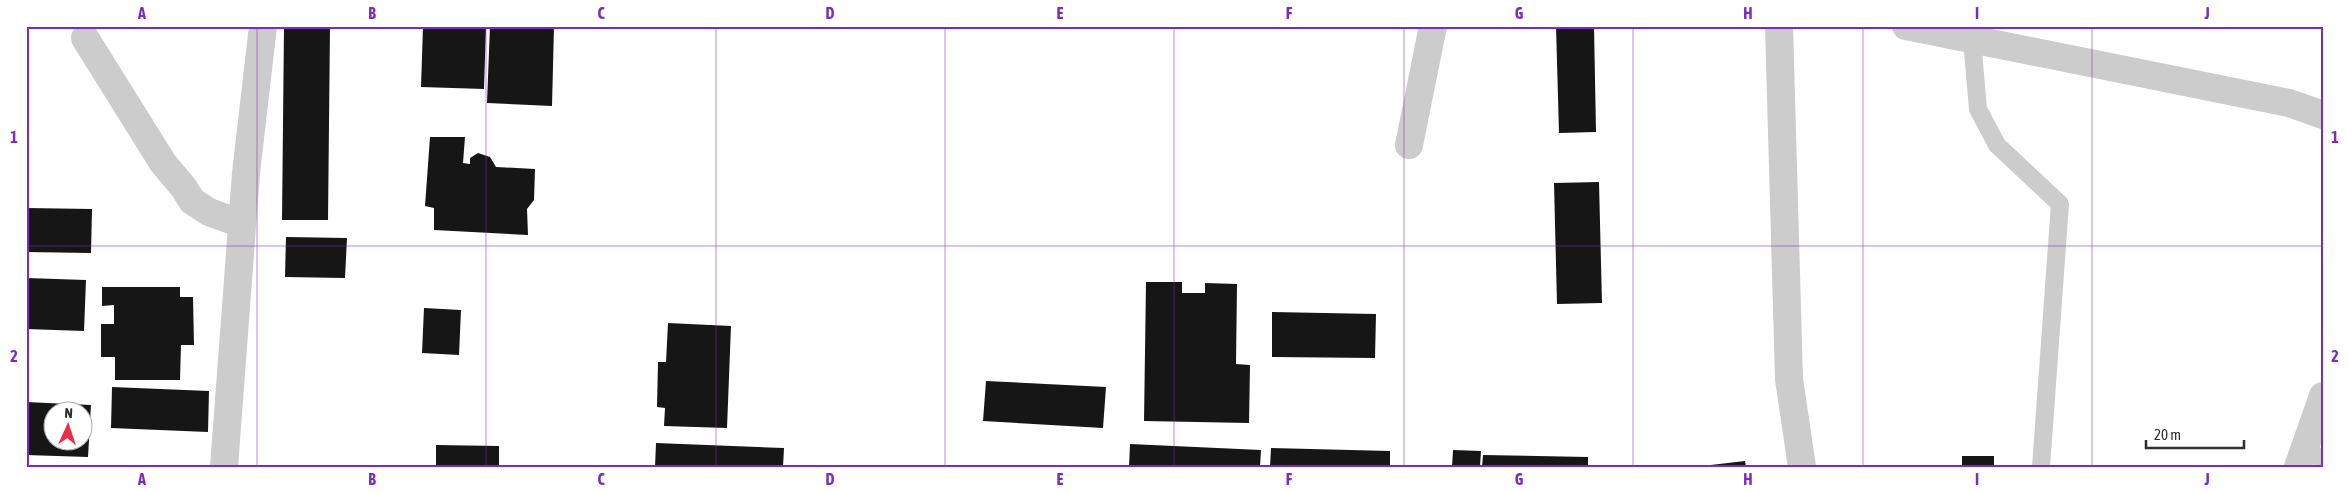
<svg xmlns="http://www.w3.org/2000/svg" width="2349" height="493" viewBox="0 0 2349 493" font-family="'Asap Condensed',sans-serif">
<rect width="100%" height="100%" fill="#fff"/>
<path fill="#161616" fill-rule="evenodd" d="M284,26H330L328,220H282Z
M423,26H486L484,89L421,87Z
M490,26H554L552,106L487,103Z
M1556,26H1594L1596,132L1559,133Z
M430,137H465L463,163L470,164V158L478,153L490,157L496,167L535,169L534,200L527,209L528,235L434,230V208L425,206Z
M1599,182L1602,303L1557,304L1554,183Z
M26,208L92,209L91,253L26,252Z
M286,237L347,238L345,278L285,277Z
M26,278L86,280L84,331L26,329Z
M1146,282H1182V293H1205V283L1237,284L1236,364L1250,365L1249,423L1144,421Z
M102,287H180V297H193L194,345H181L180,380H115V357H101V324H114V305L102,306Z
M424,308L461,310L459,355L422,353Z
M1272,312L1376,314L1375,358L1272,357Z
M668,323L731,326L727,428L664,426L665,408L657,407L658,362H666Z
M986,381L1106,387L1103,428L983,421Z
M112,387L209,391L208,432L111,428Z
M26,402L91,405L88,457L26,455ZM52,410H82V440H52Z
M656,443L784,448L783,467H655Z
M1130,444L1261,450L1260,467H1129Z
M436,445L499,446V467H436Z
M1271,448L1390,451V467H1270Z
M1453,450L1481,451L1480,467H1452Z
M1483,455L1588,457V467H1482Z
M1962,456H1994V467H1962Z
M1745,461L1746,467H1703L1702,466Z"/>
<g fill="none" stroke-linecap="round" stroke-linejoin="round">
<path stroke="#ccc" stroke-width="18" d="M1972,40L1978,109L1997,145L2060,204L2041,467
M2303,452L2323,458"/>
<path stroke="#ccc" stroke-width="28" d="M1779,26L1789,379L1802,467
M1906,26L2289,103L2323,115
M85,38L163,163L184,188L192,201L209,212L242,224
M1409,145L1433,26
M224,467L246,173L263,26
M2298,467L2323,396"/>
</g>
<path fill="none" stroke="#7b2cbf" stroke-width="1" stroke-opacity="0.55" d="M257,26V467M486,26V467M716,26V467M945,26V467M1174,26V467M1404,26V467M1633,26V467M1863,26V467M2092,26V467M26,246H2323"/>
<rect width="2349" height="493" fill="none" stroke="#ffffff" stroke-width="55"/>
<g transform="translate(68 426) rotate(3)"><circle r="24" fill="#ffffff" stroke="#acacac"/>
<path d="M0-4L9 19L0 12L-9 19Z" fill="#ec2b44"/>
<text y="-8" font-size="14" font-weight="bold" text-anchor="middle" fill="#2f2f2f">N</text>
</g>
<path d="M2146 440v8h98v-8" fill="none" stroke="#2f2f2f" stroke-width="2.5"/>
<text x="2154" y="440" font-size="15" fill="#2f2f2f" stroke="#ffffff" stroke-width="4" paint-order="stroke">20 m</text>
<rect x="28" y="28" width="2294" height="438" fill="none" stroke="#7b2cbf" stroke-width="2"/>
<g font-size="16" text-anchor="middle" font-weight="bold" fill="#7b2cbf">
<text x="142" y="19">A</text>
<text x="372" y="19">B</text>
<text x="601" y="19">C</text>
<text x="830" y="19">D</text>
<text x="1060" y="19">E</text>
<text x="1289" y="19">F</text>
<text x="1519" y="19">G</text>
<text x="1748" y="19">H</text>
<text x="1977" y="19">I</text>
<text x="2207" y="19">J</text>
<text x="14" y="143">1</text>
<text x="2335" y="143">1</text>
<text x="14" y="362">2</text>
<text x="2335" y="362">2</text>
<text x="142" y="485">A</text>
<text x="372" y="485">B</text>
<text x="601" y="485">C</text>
<text x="830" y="485">D</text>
<text x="1060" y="485">E</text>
<text x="1289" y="485">F</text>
<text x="1519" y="485">G</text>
<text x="1748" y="485">H</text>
<text x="1977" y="485">I</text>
<text x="2207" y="485">J</text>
</g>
</svg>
